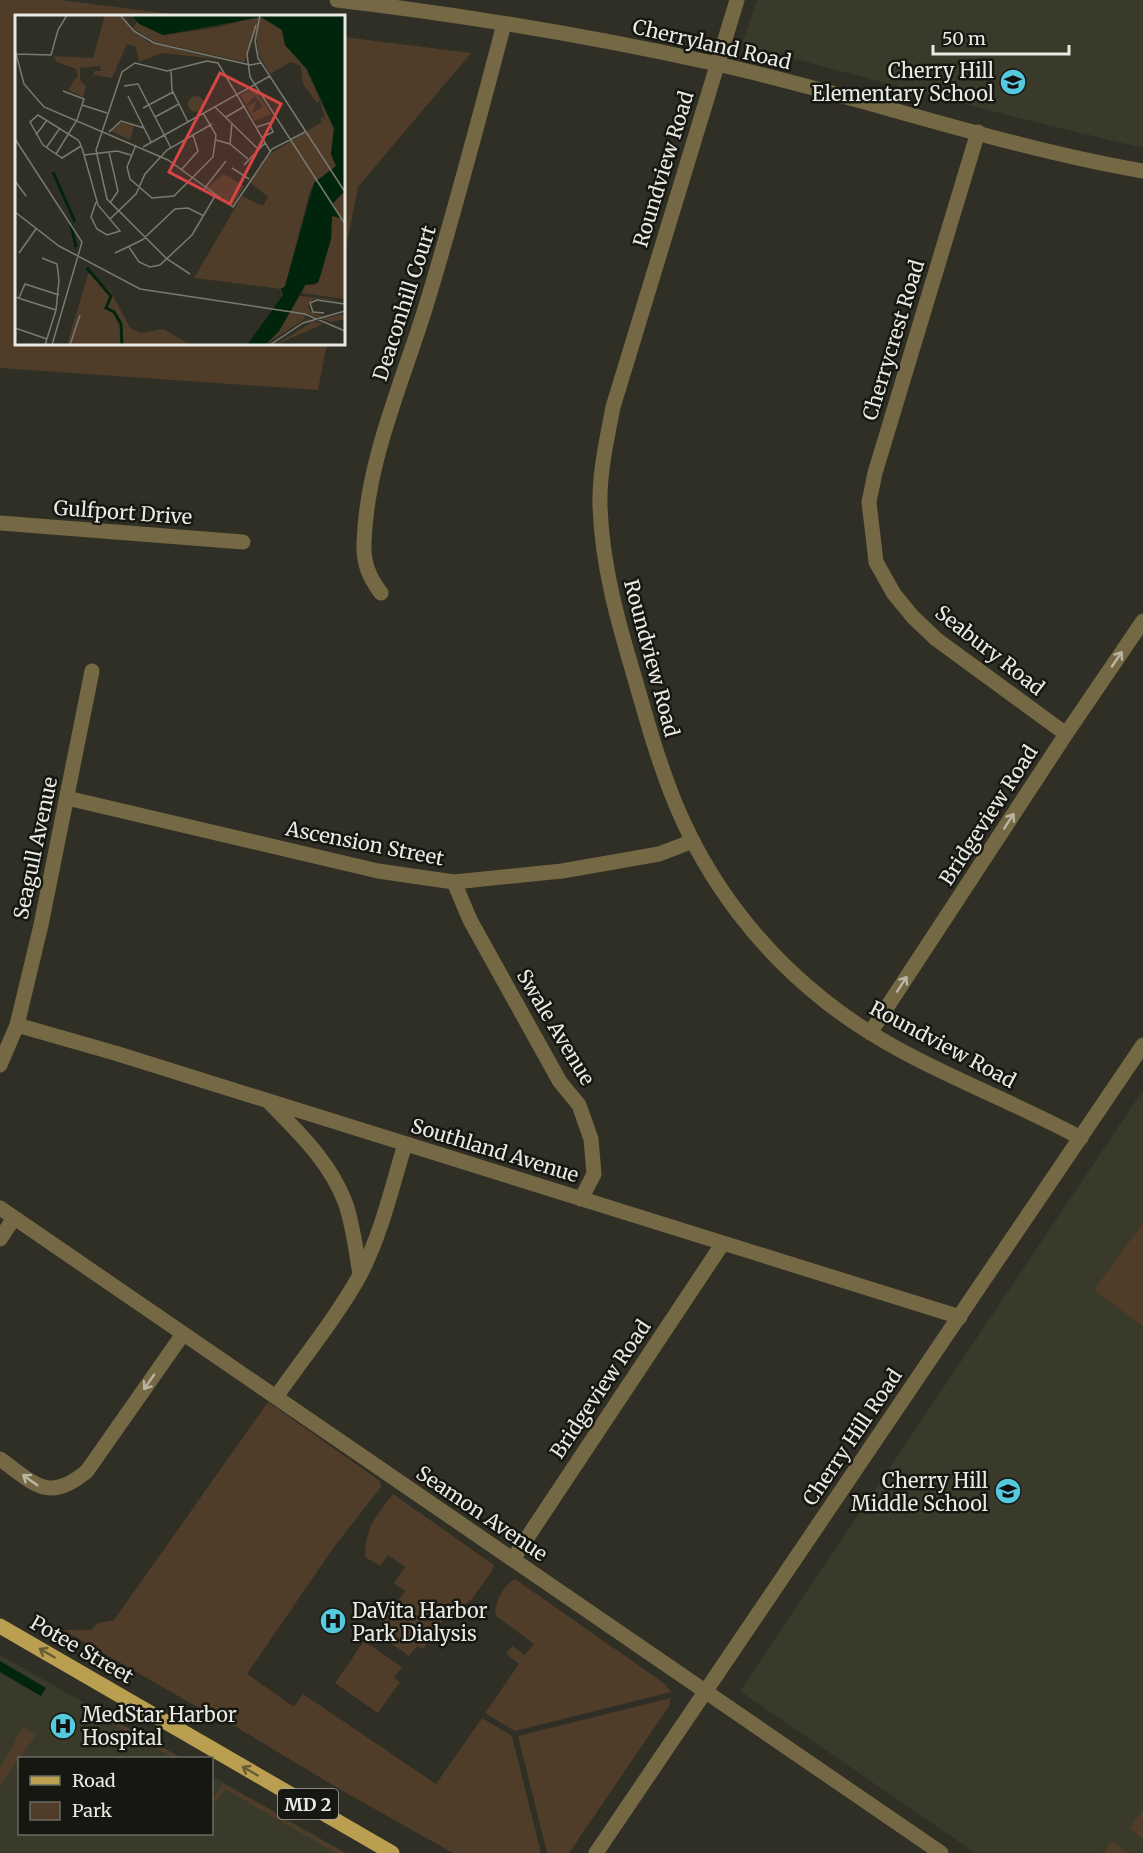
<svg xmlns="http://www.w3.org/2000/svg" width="1143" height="1853" viewBox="0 0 1143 1853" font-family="Merriweather,serif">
<rect width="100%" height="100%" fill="#2f2f25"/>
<path fill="#393a2a" d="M757,0H1143V148L1023,119L742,45Z
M1143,1090V1853H975L740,1691Z
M0,1655L182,1758H20V1834H212V1776L346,1853H0Z"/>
<path fill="#4f3d2a" d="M0,0H60L188,16H16V344H327L318,390L0,368Z
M344,37L471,53L358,187L344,259Z
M1143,1223V1326L1094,1290Z
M268,1402L380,1481L381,1487L334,1547L247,1674L294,1707L303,1694L436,1784L482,1718L512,1736L541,1853H453L341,1790L213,1713L206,1712L63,1630H91L98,1623L114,1620Z
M393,1494L494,1565L492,1571L472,1599L442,1621L423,1649L417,1646L409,1656L390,1643L396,1634L382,1622L405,1591L394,1583L405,1567L388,1555L380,1566L365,1557C366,1525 375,1518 393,1494Z
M515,1579L665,1684L671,1692L515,1731L485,1713L519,1664L506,1654L512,1646L525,1655L534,1644L496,1616C493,1604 504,1585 515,1579Z
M364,1641L402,1667L394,1678L400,1682L378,1713L335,1683Z
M671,1698L669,1706L569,1853H547L518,1736Z
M85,1704L181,1758H173L83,1707Z
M23,1727L36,1735L0,1786V1768Z
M223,1784L275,1812L276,1815L345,1853H336L225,1789L216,1802L213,1799Z
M1143,1810V1839L1129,1828Z
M1112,1841L1127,1853H1103Z"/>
<path fill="#00240c" d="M0,1661L46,1688L41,1696L0,1672Z"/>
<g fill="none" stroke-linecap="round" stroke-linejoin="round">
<path stroke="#756844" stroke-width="15" d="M737,0L613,407C607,439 599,473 600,506C602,566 618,622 635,679C647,721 659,764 676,805C708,882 760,950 825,1001C901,1062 996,1092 1081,1138
M978,132L875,473L869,502L876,562L894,594L913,617L936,639L1066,734
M0,523L243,542
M381,593C369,577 363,563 364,542C367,461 401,386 425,309C454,215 479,119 504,24
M67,798L378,871L454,882L562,871L659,854L693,841
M454,882L470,920L560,1082L579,1105L591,1139L594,1174L581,1199
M17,1025L115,1053L960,1317
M870,1033L1066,734L1143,621
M0,1065L17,1025L41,925L92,671
M270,1103C299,1133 330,1162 345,1202C353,1223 356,1252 360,1274
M0,1208L941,1853
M0,1239L14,1218
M276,1397C304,1357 336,1318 360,1275C381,1235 392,1187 405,1144
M0,1459C34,1483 48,1504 87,1471L183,1334
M513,1559L723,1243"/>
<path stroke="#756844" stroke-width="15" d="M337,0C464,15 591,36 717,64C860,96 999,146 1143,171
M596,1853L1143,1045"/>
<path stroke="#bb9f51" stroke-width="15" d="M0,1626L392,1853"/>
</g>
<defs><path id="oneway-shaft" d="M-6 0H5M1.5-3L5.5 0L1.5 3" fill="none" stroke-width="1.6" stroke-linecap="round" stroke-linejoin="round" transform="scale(1.5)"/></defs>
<g stroke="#bbb6a3">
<use href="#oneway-shaft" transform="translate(1117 659) rotate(-56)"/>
<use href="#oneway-shaft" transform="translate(1009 821) rotate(-57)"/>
<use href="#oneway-shaft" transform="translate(902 984) rotate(-57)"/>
<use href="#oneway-shaft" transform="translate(149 1382) rotate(125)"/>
<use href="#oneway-shaft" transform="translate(30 1480) rotate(-145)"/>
</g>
<g stroke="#695b32">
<use href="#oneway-shaft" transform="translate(47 1653) rotate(-150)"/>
<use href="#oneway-shaft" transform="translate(250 1771) rotate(-150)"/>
</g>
<defs>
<symbol id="school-disc" viewBox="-11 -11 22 22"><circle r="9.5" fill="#55cadf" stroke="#171712"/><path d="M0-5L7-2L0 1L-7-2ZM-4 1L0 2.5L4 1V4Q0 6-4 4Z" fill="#111"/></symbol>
<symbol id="hospital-disc" viewBox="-11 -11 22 22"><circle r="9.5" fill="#55cadf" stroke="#171712"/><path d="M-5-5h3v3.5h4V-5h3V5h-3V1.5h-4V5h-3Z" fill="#111"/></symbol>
</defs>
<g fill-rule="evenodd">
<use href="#school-disc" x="998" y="67" width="30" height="30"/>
<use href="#school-disc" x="993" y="1476" width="30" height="30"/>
<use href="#hospital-disc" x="318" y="1606" width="30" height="30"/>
<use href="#hospital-disc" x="48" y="1711" width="30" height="30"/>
</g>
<g text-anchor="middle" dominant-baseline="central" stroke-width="5" stroke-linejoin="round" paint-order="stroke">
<rect fill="#171712" stroke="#aaaba4" stroke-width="1.5" x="278" y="1789" width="60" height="30" rx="4.5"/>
<g font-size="18" font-weight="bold" fill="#e9eae3">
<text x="308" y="1804">MD 2</text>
</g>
<g font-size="20" fill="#e9eae3" stroke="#171712">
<text transform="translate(712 44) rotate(13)">Cherryland Road</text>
<text transform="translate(663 169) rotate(-73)">Roundview Road</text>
<text transform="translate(404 303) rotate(-72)">Deaconhill Court</text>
<text transform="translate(893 340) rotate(-73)">Cherrycrest Road</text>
<text transform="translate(123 512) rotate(4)">Gulfport Drive</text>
<text transform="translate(990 650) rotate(38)">Seabury Road</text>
<text transform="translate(652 658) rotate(75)">Roundview Road</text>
<text transform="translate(988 815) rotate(-57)">Bridgeview Road</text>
<text transform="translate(365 843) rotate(11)">Ascension Street</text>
<text transform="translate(35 848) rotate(-78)">Seagull Avenue</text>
<text transform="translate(556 1027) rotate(59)">Swale Avenue</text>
<text transform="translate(943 1044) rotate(28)">Roundview Road</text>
<text transform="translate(495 1150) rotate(17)">Southland Avenue</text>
<text transform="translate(600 1389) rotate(-56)">Bridgeview Road</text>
<text transform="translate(852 1437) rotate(-56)">Cherry Hill Road</text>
<text transform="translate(482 1513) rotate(34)">Seamon Avenue</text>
<text transform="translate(82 1649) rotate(30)">Potee Street</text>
</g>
<g font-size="20" fill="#e9eae3" stroke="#171712" text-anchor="end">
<text x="994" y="70">Cherry Hill<tspan x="994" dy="23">Elementary School</tspan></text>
<text x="988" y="1480">Cherry Hill<tspan x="988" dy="23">Middle School</tspan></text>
<text x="352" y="1610" text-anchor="start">DaVita Harbor<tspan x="352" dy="23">Park Dialysis</tspan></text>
<text x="82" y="1714" text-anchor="start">MedStar Harbor<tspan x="82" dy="23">Hospital</tspan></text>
</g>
</g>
<g transform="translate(15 15)">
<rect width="330" height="330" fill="#2f2f25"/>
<path d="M90,0H103L133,27L202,44L147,38L124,47L121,32L112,29L97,63L79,60L76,63L80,56H86L85,51L65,53V65L71,71L68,82L53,75L63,60L61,54L42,47L39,41L78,43ZM244,1L267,15L270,30L291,54L320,117L316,139L321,151L299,168L294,179L270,272L266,274L179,263L227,181L248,191L253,182L235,167L255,139L307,107L306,106V102H307L310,105L305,85L302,88L288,69L286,51L276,47L255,59L243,38L241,17L229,47L140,27L118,13L122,7L151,20L204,12ZM239,72L256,99L239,106L232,91L242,86L237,98L248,92L240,81L231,90L225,80ZM173 89a8 8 0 1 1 16 0a8 8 0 1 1-16 0ZM104,107L119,111L115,125L96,116ZM209,159L229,171L218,191L191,173ZM330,176V284L287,278L290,270H300L305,263L316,224L317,200L324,204L318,188ZM77,258L96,277L115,313L126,318L148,314L177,330H52L73,259ZM285,281L330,286L298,284L293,291L295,296L310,303L330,299V304L316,307L291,298L289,303L308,309L260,330L297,307L290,304L250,330L264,316Z" fill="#4f3d2a"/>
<path d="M117,0H330V176L318,188L326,203L317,201L316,224L303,268L290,270L264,316L250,330H232L268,280L266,274L270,271L299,168L321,151L316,139L319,113L292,54L270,30L267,15L246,2L148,20L124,9Z" fill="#00240c"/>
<path fill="none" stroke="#00240c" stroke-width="3" d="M38,157L60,207M56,210L61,232M72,253L96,281L91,293L99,297L106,309L107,330"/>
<path fill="none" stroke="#797a71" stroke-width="1.5" d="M105,0L119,16L139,28L235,50L246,48M245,0L240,26L243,43L330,177M241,10L232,39L235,62L330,209M0,35L9,69L29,92L153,145L218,192L257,134L290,117M1,39L36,40L43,15L52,0M156,56L157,75L173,107M109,71L123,69L156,133M113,81L136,127M67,90L92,98M200,92L242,133M128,93L158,77M140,102L164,89M211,102L230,91M242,112L254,108L258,117L248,122M94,117L106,106L129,113M21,120L32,105M0,124L67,227L37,330M201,125L215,129L233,144M215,129L217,108M121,130L112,152L115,164L137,183L159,181L198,142L201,120L188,98M66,131L47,143L28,130L15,107L23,100L63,125L65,128L66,131L67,133L69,140L83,190L105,216L92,220L82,214L76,202L81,187M128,132L255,61M31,133L45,113M94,137L103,176L95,188M41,139L62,105L69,84L48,76M69,140L102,136L116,140M229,150L250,128M217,153L234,164M166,155L183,136L178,120M0,166L11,181M189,174L211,146M0,197L44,231L125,274L290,299L330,316M95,204L121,179L130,159L152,135L197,109M114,232L124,247L135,252L145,250L177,220L200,181M4,238L21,214M100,238L127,225L160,194L173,193L189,201M27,243L42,249L44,265L41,295L30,330M175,259L152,244L92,184L81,135L107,57L120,48L152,56L192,46L203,48L255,136M0,282L41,295M4,283L10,269L44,280M309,298L298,297L295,288L302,285L330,289M0,313L32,324M55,330L65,300M255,330L288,308L330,296"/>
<path fill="#d94544" fill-opacity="0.15" stroke="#d94544" stroke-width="3" d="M205,58L266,89L215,189L154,157Z"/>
<rect width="330" height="330" fill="none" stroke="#e9eae3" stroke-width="3"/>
</g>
<rect x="18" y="1757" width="195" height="78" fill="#171712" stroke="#6b6b66" stroke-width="1.5"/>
<rect x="30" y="1776" width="30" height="9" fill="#bb9f51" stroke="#6b6b66" stroke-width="1.5"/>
<text x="72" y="1787" font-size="18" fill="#e9eae3">Road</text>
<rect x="30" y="1802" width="30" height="18" fill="#4f3d2a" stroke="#6b6b66" stroke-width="1.5"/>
<text x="72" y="1817" font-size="18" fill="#e9eae3">Park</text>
<path d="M933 45v9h136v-9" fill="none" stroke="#e9eae3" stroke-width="3"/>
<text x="942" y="45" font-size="18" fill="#e9eae3" stroke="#171712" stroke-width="4.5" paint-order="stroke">50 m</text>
</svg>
